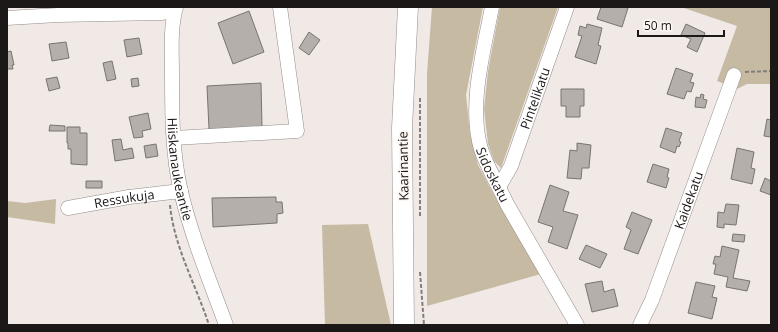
<svg xmlns="http://www.w3.org/2000/svg" width="778" height="332" viewBox="0 0 778 332" font-family="'Open Sans',sans-serif">
<rect width="100%" height="100%" fill="#f0e9e6"/>
<path fill="#c6baa3" d="M432,7H483L466,95L470,134L478,165L495,197L541,274L427,306V74Z
M500,7H558L501,168L494,161L488,144L484,109L488,71Z
M681,7H771V84H747L737,89L717,81L737,26Z
M56,199L55,224L7,217V201L25,203Z
M368,224L391,325H325L322,225Z"/>
<path fill="#b5afab" stroke="#797470" d="M601,7H624L628,8L622,27L597,19Z
M249,11L264,52L233,64L218,23Z
M587,24L602,28L598,45L601,46L596,64L575,57L582,36L578,35L580,26L586,28Z
M686,24L705,33L697,52L687,47L691,39L681,35Z
M309,32L320,40L309,55L299,48Z
M139,38L142,54L127,57L124,40Z
M66,42L69,58L52,61L49,44Z
M11,51L14,65H12L13,69H7V52Z
M112,61L116,79L107,81L103,63Z
M676,68L693,74L690,82L694,83L691,92L687,91L684,99L667,94Z
M57,77L60,88L49,91L46,79Z
M138,78L139,86L132,87L131,79Z
M261,83L262,127L209,129L207,86Z
M561,89H584V106H580V117H566V106H561Z
M701,94L704,95L703,99L707,100L705,108L695,107L696,97L700,98Z
M148,113L151,129L142,131L143,137L134,138L129,117Z
M767,119L771,120V137L764,136Z
M50,125L65,126V131H49Z
M67,127H80V133H87V165L71,164V149H68V143H67Z
M666,128L682,133L679,141L681,142L679,147L677,146L675,153L660,147Z
M121,139L123,150L132,148L134,158L115,161L112,140Z
M577,143L591,145L589,168H582L581,179L567,178L570,150L577,151Z
M156,144L158,156L146,158L144,146Z
M737,148L754,152L751,168L755,169L752,184L731,179Z
M653,164L669,169L667,177L669,178L666,188L647,182Z
M765,178L771,181V195L760,191Z
M86,181H102V188H86Z
M550,185L569,192L563,211L578,215L567,249L548,242L553,227L538,222Z
M276,197V202H282L283,213L277,214V223L213,227L212,198Z
M726,204L739,205L736,225L724,224V228L717,227L718,212L724,213Z
M632,212L652,220L638,254L624,249L631,230L626,227Z
M733,234L745,235L744,242L732,241Z
M586,245L607,254L600,268L579,259Z
M722,246L739,250L733,278L750,281L747,291L726,287L728,277L714,274L716,264H713L715,256L720,257Z
M602,281L604,292L614,289L618,306L592,312L585,284Z
M696,282L715,286L712,297L717,298L712,319L688,313Z"/>
<g fill="none" stroke-linecap="round" stroke-linejoin="round">
<defs>
<g id="minor">
<path id="s1" d="M176,7C170,28 172,52 172,74C172,113 172,154 181,192C192,238 210,281 226,325"/>
<path id="s2" d="M492,7C484,50 468,105 481,149C487,168 499,186 507,204L577,325"/>
<path d="M7,18L58,15L161,13L174,11"/>
<path d="M174,138L297,131L280,7"/>
<path id="s3" d="M499,187L511,166L567,7"/>
<path id="s4" d="M68,208L129,197L181,191"/>
<path id="s5" d="M640,325L652,300L734,75"/>
</g>
<path id="secondary" d="M404,325L402,128L408,7"/>
</defs>
<use href="#minor" stroke="#938c8a" stroke-width="15"/>
<use href="#secondary" stroke="#938c8a" stroke-width="21"/>
<path stroke="#837e7d" stroke-width="2" stroke-dasharray="4 2" stroke-linecap="butt" d="M745,72L771,71
M170,205C174,247 196,285 209,325
M420,216V98
M420,272L424,325"/>
<use href="#minor" stroke="#fff" stroke-width="14"/>
<use href="#secondary" stroke="#fff" stroke-width="20"/>
</g>
<g text-anchor="middle" dominant-baseline="central" stroke-width="3.5" stroke-linejoin="round" paint-order="stroke">
<g font-size="13" fill="#1b1817" stroke="#fef6f3">
<text stroke="none"><textPath href="#s3" startOffset="96">Pintelikatu</textPath></text>
<text transform="translate(403 166) rotate(-91)">Kaarinantie</text>
<text stroke="none"><textPath href="#s1" startOffset="163">Hiiskanaukeantie</textPath></text>
<text stroke="none"><textPath href="#s2" startOffset="172">Sidoskatu</textPath></text>
<text stroke="none"><textPath href="#s4" startOffset="57">Ressukuja</textPath></text>
<text stroke="none"><textPath href="#s5" startOffset="134">Kaidekatu</textPath></text>
</g>
</g>
<rect width="778" height="332" fill="none" stroke="#1b1817" stroke-width="16"/>
<path d="M638 30v6h86v-6" fill="none" stroke="#1b1817" stroke-width="2"/>
<text x="644" y="30" font-size="12" fill="#1b1817" stroke="#fef6f3" stroke-width="3" paint-order="stroke">50 m</text>
</svg>
